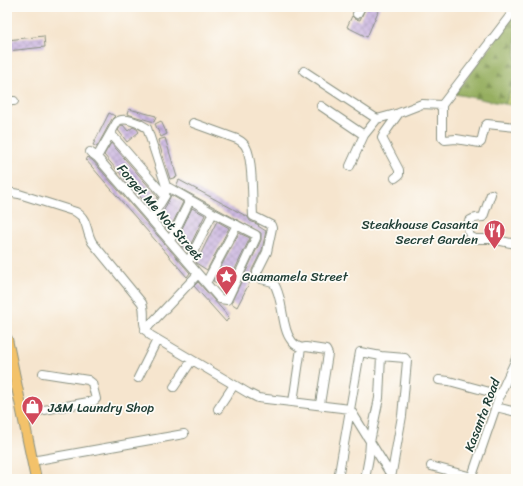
<svg xmlns="http://www.w3.org/2000/svg" width="523" height="486" viewBox="0 0 523 486" font-family="Sriracha,sans-serif">
<defs>
<pattern id="grass-dots" width="8" height="8" patternUnits="userSpaceOnUse"><rect width="8" height="8" fill="#becb6c"/><path d="M2 2h.1M6 6h.1" fill="none" stroke="#9aa65a" stroke-width="1.8" stroke-linecap="round"/></pattern>
<pattern id="forest-firs" width="22" height="20" patternUnits="userSpaceOnUse"><rect width="22" height="20" fill="#96af60"/><path d="M5 1l3.5 6h-7zM16 11l3.5 6h-7z" fill="#7a9050"/></pattern>
<pattern id="building-cross-hatch" width="8" height="8" patternUnits="userSpaceOnUse"><rect width="8" height="8" fill="#c9b3df"/><path d="M0 0l8 8M0 8l8-8" fill="none" stroke="#a393b6"/></pattern>
</defs>
<rect width="100%" height="100%" fill="#fdfcf7"/>
<filter id="ink" filterUnits="userSpaceOnUse"><feTurbulence type="fractalNoise" baseFrequency=".025" numOctaves="2"/><feDisplacementMap in="SourceGraphic" scale="8" xChannelSelector="R" yChannelSelector="G"/><feConvolveMatrix kernelMatrix="1 2 1 2 8 2 1 2 1" color-interpolation-filters="sRGB"/></filter>
<filter id="wash" filterUnits="userSpaceOnUse"><feTurbulence type="fractalNoise" baseFrequency=".012" numOctaves="4" result="noise"/><feDisplacementMap in="SourceGraphic" scale="16" xChannelSelector="R" yChannelSelector="G"/><feGaussianBlur stdDeviation="0.9" result="paint"/><feColorMatrix in="noise" values="0 0 0 0 0 0 0 0 0 0 0 0 0 0 0 0 0 1.4 0 .05"/><feComposite in="paint" operator="in"/></filter>
<g filter="url(#wash)">
<rect width="100%" height="100%" fill="#f6e5ce"/>
<path fill="url(#grass-dots)" stroke="#6e8450" d="M516,75V106L505,104Z"/>
<path fill="url(#forest-firs)" stroke="#5a764a" d="M516,12V75L505,104L455,94Z"/>
<g id="blocks">
<path fill="url(#building-cross-hatch)" d="M366,7H380L367,37L347,27L352,16L355,19L360,20Z
M44,36L45,47L7,51V40Z
M129,109L156,116L154,122L127,114Z
M109,113L115,116L112,119L97,147L93,145Z
M161,121L167,134L161,137L155,124Z
M123,125L128,131L133,127L137,129L139,132L127,142L118,130L121,126Z
M165,138L177,177L170,179L158,140Z
M111,143L158,197L150,208L104,155Z
M88,157L93,161L190,273L187,277L86,160Z
M179,180L248,217L250,221L259,225L258,226L266,231L262,250L252,270V278L237,307L231,303L261,240V233L176,186Z
M171,195L183,202L169,231L165,227L166,225L159,221Z
M192,208L205,215L188,250L181,246L183,242L177,239Z
M217,221L229,228L207,270L196,263Z
M239,233L250,238L226,288L213,281Z
M198,282L229,317L226,322L194,286Z"/>
</g>
</g>
<g filter="url(#ink)">
<use href="#blocks" fill-opacity="0" stroke="#8a9181" stroke-width="1"/>
<g fill="none" stroke-linecap="round" stroke-linejoin="round">
<defs>
<path id="minor" d="M516,8L442,105V137L445,140L456,139L480,143L481,142L485,126L487,124L516,127
M357,14L361,7
M304,71L377,119
M7,101H14
M321,106L364,135L377,119L399,113L422,104L442,105
M193,123L237,139C241,141 244,143 246,147C253,159 252,200 253,216L271,225L272,228L267,252L257,272V275L261,279L273,282C284,298 281,328 291,340C293,344 297,346 301,348
M111,134L165,196
M90,152L97,157L206,283L220,299L227,300L256,238V235L213,213L166,186
M97,157L117,122C123,116 140,123 147,128L166,186L165,196L151,219
M350,166L364,135
M395,178L399,175V170L382,138L384,134L399,113
M7,192L19,194L76,212C89,220 85,230 92,242L142,303C147,315 139,323 150,335L248,393L258,398L350,409L391,475
M491,194L483,217C468,218 465,221 470,236L475,239H491L516,244
M170,241L190,200
M188,262L213,213
M206,283L237,225
M145,330L198,274
M138,378L157,340
M439,380L449,381L501,395
M174,387L192,360
M293,402L301,348L306,347L326,350L328,354L320,404
M496,407L516,412
M218,409L234,385
M22,414L94,401L96,399L92,383L88,380L43,373
M32,461L184,434
M431,466L472,477
M338,479L360,352L381,356L405,358L407,361L402,416L391,478
M365,479L369,457L370,442L379,398L381,356
M471,479L501,392L516,359"/>
<path id="major" d="M515,7L516,8
M7,339L36,479"/>
</defs>
<use href="#minor" stroke="#8a9181" stroke-width="10"/>
<use href="#major" stroke="#8a9181" stroke-width="12"/>
<use href="#minor" stroke="#fff" stroke-width="8"/>
<use href="#major" stroke="#f3c26a" stroke-width="10"/>
</g>
</g>
<defs>
<symbol id="restaurant-pin" viewBox="-11 -11 22 30"><path d="M0 17L-7.5 6A9.5 9.5 0 1 1 7.5 6Z" fill="#d1495b" stroke="#fdfcf7"/><path d="M-5-6h1v4h1v-4h1v4h1v-4h1v5L-1.5 .5V6h-2V.5L-5-1ZM5-6V6H3V1.5H1.5Q1.5-4 5-6Z" fill="#fff"/></symbol>
<symbol id="sight-pin" viewBox="-11 -11 22 30"><path d="M0 17L-7.5 6A9.5 9.5 0 1 1 7.5 6Z" fill="#d1495b" stroke="#fdfcf7"/><path d="M0-6L1.8-2.2L6-1.7L2.9 1.2L3.7 5.4L0 3.3L-3.7 5.4L-2.9 1.2L-6-1.7L-1.8-2.2Z" fill="#fff"/></symbol>
<symbol id="shop-pin" viewBox="-11 -11 22 30"><path d="M0 17L-7.5 6A9.5 9.5 0 1 1 7.5 6Z" fill="#d1495b" stroke="#fdfcf7"/><path d="M-5-2.5h2.3a2.7 3.5 0 0 1 5.4 0H5L5.5 6h-11ZM-1.5-2.5h3a1.5 2.3 0 0 0-3 0Z" fill="#fff"/></symbol>
</defs>
<g fill-rule="evenodd">
<use href="#restaurant-pin" x="482" y="218" width="25" height="34"/>
<use href="#sight-pin" x="214" y="264" width="25" height="34"/>
<use href="#shop-pin" x="20" y="394" width="25" height="34"/>
</g>
<g text-anchor="middle" dominant-baseline="central" stroke-width="3.5" stroke-linejoin="round" paint-order="stroke">
<g font-size="13" fill="#1f3d34" stroke="#fdfcf7">
<text transform="translate(160 212) rotate(49)">Forget Me Not Street</text>
<text transform="translate(482 415) rotate(-69)">Kasanta Road</text>
</g>
<g font-size="13" fill="#1f3d34" stroke="#fdfcf7" text-anchor="start">
<text x="478" y="224" text-anchor="end">Steakhouse Casanta<tspan x="478" dy="15">Secret Garden</tspan></text>
<text x="242" y="276">Guamamela Street</text>
<text x="48" y="407">J&amp;M Laundry Shop</text>
</g>
</g>
<rect width="523" height="486" fill="none" stroke="#fdfcf7" stroke-width="24"/>
</svg>
